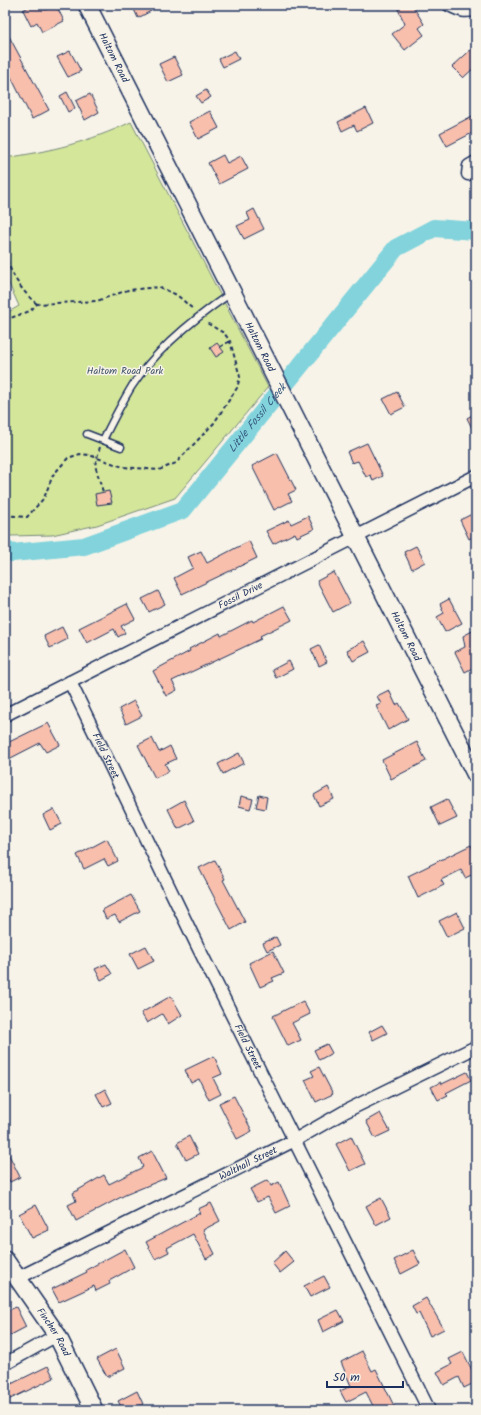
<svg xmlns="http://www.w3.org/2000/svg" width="481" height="1415" viewBox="0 0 481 1415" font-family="Kalam,sans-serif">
<rect width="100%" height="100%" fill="#f7f3e8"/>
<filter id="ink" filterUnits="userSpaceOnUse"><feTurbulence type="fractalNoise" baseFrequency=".025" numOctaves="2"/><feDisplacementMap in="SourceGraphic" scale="8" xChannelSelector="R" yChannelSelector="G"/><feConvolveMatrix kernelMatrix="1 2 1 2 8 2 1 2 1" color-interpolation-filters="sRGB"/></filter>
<g filter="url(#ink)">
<path fill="#d4e69a" stroke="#788a7c" d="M131,122L268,387L175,498L97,525L52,535L11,536L5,532V314L19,306L5,275V158C51,151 89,142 131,122Z"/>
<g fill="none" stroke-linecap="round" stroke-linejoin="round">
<path stroke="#82d3dc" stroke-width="18" id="s1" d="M5,549L12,553L84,546L183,510L396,248L434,228L476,231"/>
</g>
<path fill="#f8bfad" stroke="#1b2f5e" d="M32,5H43L45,10L56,5L64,21L42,32L37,22L31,26L23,10Z
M132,5H148L151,11L138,18Z
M396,5H412L424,24L419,28L424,35L405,50L392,34L405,24Z
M5,29L49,110L32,119L5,65Z
M476,45V66L463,78L452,67Z
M70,51L81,71L68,77L57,57Z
M235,51L239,59L223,67L219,59Z
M174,57L183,75L168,82L159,64Z
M206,90L211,97L201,103L196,96Z
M67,92L75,108L68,112L60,96Z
M90,94L99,112L85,120L76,101Z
M366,108L373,123L357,131L354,125L342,131L338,122Z
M210,111L219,128L198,139L189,122Z
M476,114V131L447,146L440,133Z
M223,155L227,163L241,156L248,169L219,184L208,163Z
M254,209L264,229L244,239L237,226L250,220L247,213Z
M217,343L224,352L216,357L210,348Z
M397,392L405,407L391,414L383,399Z
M476,413V436L467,418Z
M367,443L383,476L373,481L371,475L366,477L358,461L352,463L347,452Z
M277,453L296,490L288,494L292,501L274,510L252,466Z
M109,491L112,503L97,505L95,494Z
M472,514L476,522V535L469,539L460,520Z
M308,516L314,529L297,537L295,533L273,544L266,531L289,520L291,524Z
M249,541L257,558L182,594L174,578L193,568L188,557L201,551L207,563Z
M416,546L425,562L412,569L404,552Z
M334,572L350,603L333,612L317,581Z
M158,591L165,604L149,612L142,599Z
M449,599L462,623L445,632L437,617L444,613L440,604Z
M127,604L135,619L121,626L125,633L118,637L114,629L87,643L79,628Z
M284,606L292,620L260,636L261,639L172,681L177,690L166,696L153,671L190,651L189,649L220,633L221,636L252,620L253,622Z
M62,627L68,639L50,648L44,636Z
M476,629V666L465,672L455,652L465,647L463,636Z
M364,641L370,652L353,661L347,650Z
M319,645L327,662L319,666L311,649Z
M289,661L293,669L276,678L272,670Z
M389,690L396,705L399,703L408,719L388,730L376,706L381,704L377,696Z
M134,701L142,716L126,724L119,709Z
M48,723L60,745L46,752L40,743L5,761V744Z
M152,738L159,752L170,746L176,759L165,764L169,771L155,778L138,745Z
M417,742L426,761L391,779L382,760Z
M239,753L244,763L223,774L218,764Z
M328,787L334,799L319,806L314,795Z
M259,795L267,797L265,809L256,807Z
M241,796L253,799L250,809L239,806Z
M447,799L457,818L440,826L431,807Z
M184,800L194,821L178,829L168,809Z
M54,809L62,824L50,830L43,815Z
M107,839L118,861L108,866L104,859L84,869L77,855Z
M471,845L476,855V873L465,878L461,870L441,880L444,885L418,898L408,876Z
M215,860L225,879L223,880L245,922L231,930L199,868Z
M131,895L140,911L119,922L115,915L106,919L102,910Z
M457,912L465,928L447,937L439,921Z
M276,937L280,945L267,951L263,943Z
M146,946L154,961L138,969L130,954Z
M273,951L284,973L272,978L274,981L260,987L249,963Z
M106,964L112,974L101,980L95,969Z
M171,996L182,1015L168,1024L162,1014L147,1023L141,1013Z
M303,1001L310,1014L292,1023L301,1040L288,1046L273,1016Z
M382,1025L387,1033L373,1040L369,1032Z
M327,1044L332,1053L319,1060L314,1050Z
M214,1056L222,1074L213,1078L221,1094L209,1100L199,1079L191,1083L185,1070Z
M319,1067L333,1094L316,1102L305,1080L314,1076L311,1071Z
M467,1072L471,1080L446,1093L448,1095L438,1100L431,1087L441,1082L442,1084Z
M105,1089L112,1103L103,1107L96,1094Z
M234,1096L252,1131L237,1139L219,1103Z
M380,1113L390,1131L375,1138L366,1121Z
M189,1136L198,1154L186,1160L177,1143Z
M351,1136L365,1164L350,1171L336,1144Z
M5,1147L20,1177L10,1182L5,1172Z
M152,1151L166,1178L125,1195L76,1221L68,1205L76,1201L73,1193L104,1175L109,1184L143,1167L139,1158Z
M268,1180L271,1186L279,1182L290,1206L276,1213L268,1197L257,1202L250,1189Z
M381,1198L391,1217L376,1225L366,1206Z
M211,1203L220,1221L203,1230L215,1254L206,1259L193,1234L167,1248L169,1252L155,1259L146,1242L200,1213L198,1209Z
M36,1205L49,1230L32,1238L19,1214Z
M125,1249L134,1267L109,1281L110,1284L96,1291L94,1286L59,1302L52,1289L87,1272L86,1270Z
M413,1250L420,1264L401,1274L394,1260Z
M285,1251L294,1262L280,1273L272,1263Z
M324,1276L330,1287L310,1297L304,1286Z
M426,1298L444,1329L430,1336L419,1313L416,1314L412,1306Z
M16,1307L26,1327L5,1338V1312Z
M338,1310L344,1321L323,1332L318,1320Z
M116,1349L125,1368L107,1377L97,1359Z
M362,1351L372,1371L376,1369L396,1410H375L366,1392L346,1402L340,1391L351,1386L341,1362Z
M463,1352L476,1378V1382L464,1388L459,1377L444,1385L437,1372L452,1364L449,1359Z
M48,1366L54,1378L8,1400L5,1393V1387Z
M137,1391L143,1404L131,1410H123L118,1401Z"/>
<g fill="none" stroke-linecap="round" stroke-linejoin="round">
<defs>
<path id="lane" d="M87,434L121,447
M103,440C112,422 121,404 132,386C156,349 195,318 231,293"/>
<g id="street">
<path d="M449,5C459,10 465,13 476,9"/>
<path d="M468,174L469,166L476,162"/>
<path id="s2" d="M70,682L198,947L429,1410"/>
<path id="s3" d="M5,715L476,476"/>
<path id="s4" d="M18,1278L295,1140L344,1112L476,1047"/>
<path d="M5,1364L57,1335"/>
</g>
<g id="secondary">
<path id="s5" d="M87,5L476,775"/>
<path id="s6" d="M5,1260L57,1335L94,1410"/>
</g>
</defs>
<use href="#lane" stroke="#1b2f5e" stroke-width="9"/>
<use href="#street" stroke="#1b2f5e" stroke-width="15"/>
<use href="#secondary" stroke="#1b2f5e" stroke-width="20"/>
<path stroke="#1b2f5e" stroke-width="2" stroke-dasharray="4 3" stroke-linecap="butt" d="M5,254C10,273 22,292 37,304
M5,320L30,311L37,304L97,301L128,290L159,287L177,295L194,310
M220,347L230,341
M100,447L95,465L103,492
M5,515L27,517L44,498L53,475L68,458L80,454L89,455L123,467L159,470L176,463L214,423L237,388L240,377L230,341L224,333L205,322"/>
<use href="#lane" stroke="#f7f3e8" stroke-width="6"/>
<use href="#street" stroke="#f7f3e8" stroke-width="12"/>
<use href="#secondary" stroke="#f7f3e8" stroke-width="17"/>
</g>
</g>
<g text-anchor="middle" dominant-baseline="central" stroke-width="3" stroke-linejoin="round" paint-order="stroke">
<g font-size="10" fill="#1b2f5e" stroke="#f7f3e8">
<text stroke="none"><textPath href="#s5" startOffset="59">Haltom Road</textPath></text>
<text stroke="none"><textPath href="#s5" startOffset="383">Haltom Road</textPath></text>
<text stroke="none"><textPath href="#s3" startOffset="264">Fossil Drive</textPath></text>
<text stroke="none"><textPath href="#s5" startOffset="707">Haltom Road</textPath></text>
<text stroke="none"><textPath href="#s2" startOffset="82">Field Street</textPath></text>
<text stroke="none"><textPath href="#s2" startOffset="406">Field Street</textPath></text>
<text stroke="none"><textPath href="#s4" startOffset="257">Walthall Street</textPath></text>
<text stroke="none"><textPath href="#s6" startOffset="87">Fincher Road</textPath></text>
</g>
<g font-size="10" fill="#40546a" stroke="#f7f3e8">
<text x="125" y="371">Haltom Road Park</text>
</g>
<g font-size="11" font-style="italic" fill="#35587e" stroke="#f7f3e8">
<text stroke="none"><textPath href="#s1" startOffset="304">Little Fossil Creek</textPath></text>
</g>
</g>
<rect width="481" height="1415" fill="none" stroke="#f7f3e8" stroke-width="20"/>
<rect x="10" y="10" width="461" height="1395" fill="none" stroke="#1b2f5e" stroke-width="1.5" filter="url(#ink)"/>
<path d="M327 1381v6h76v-6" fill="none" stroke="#1b2f5e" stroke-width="2"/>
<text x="333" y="1381" font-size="12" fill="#1b2f5e" stroke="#f7f3e8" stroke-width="3" paint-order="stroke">50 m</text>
</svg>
